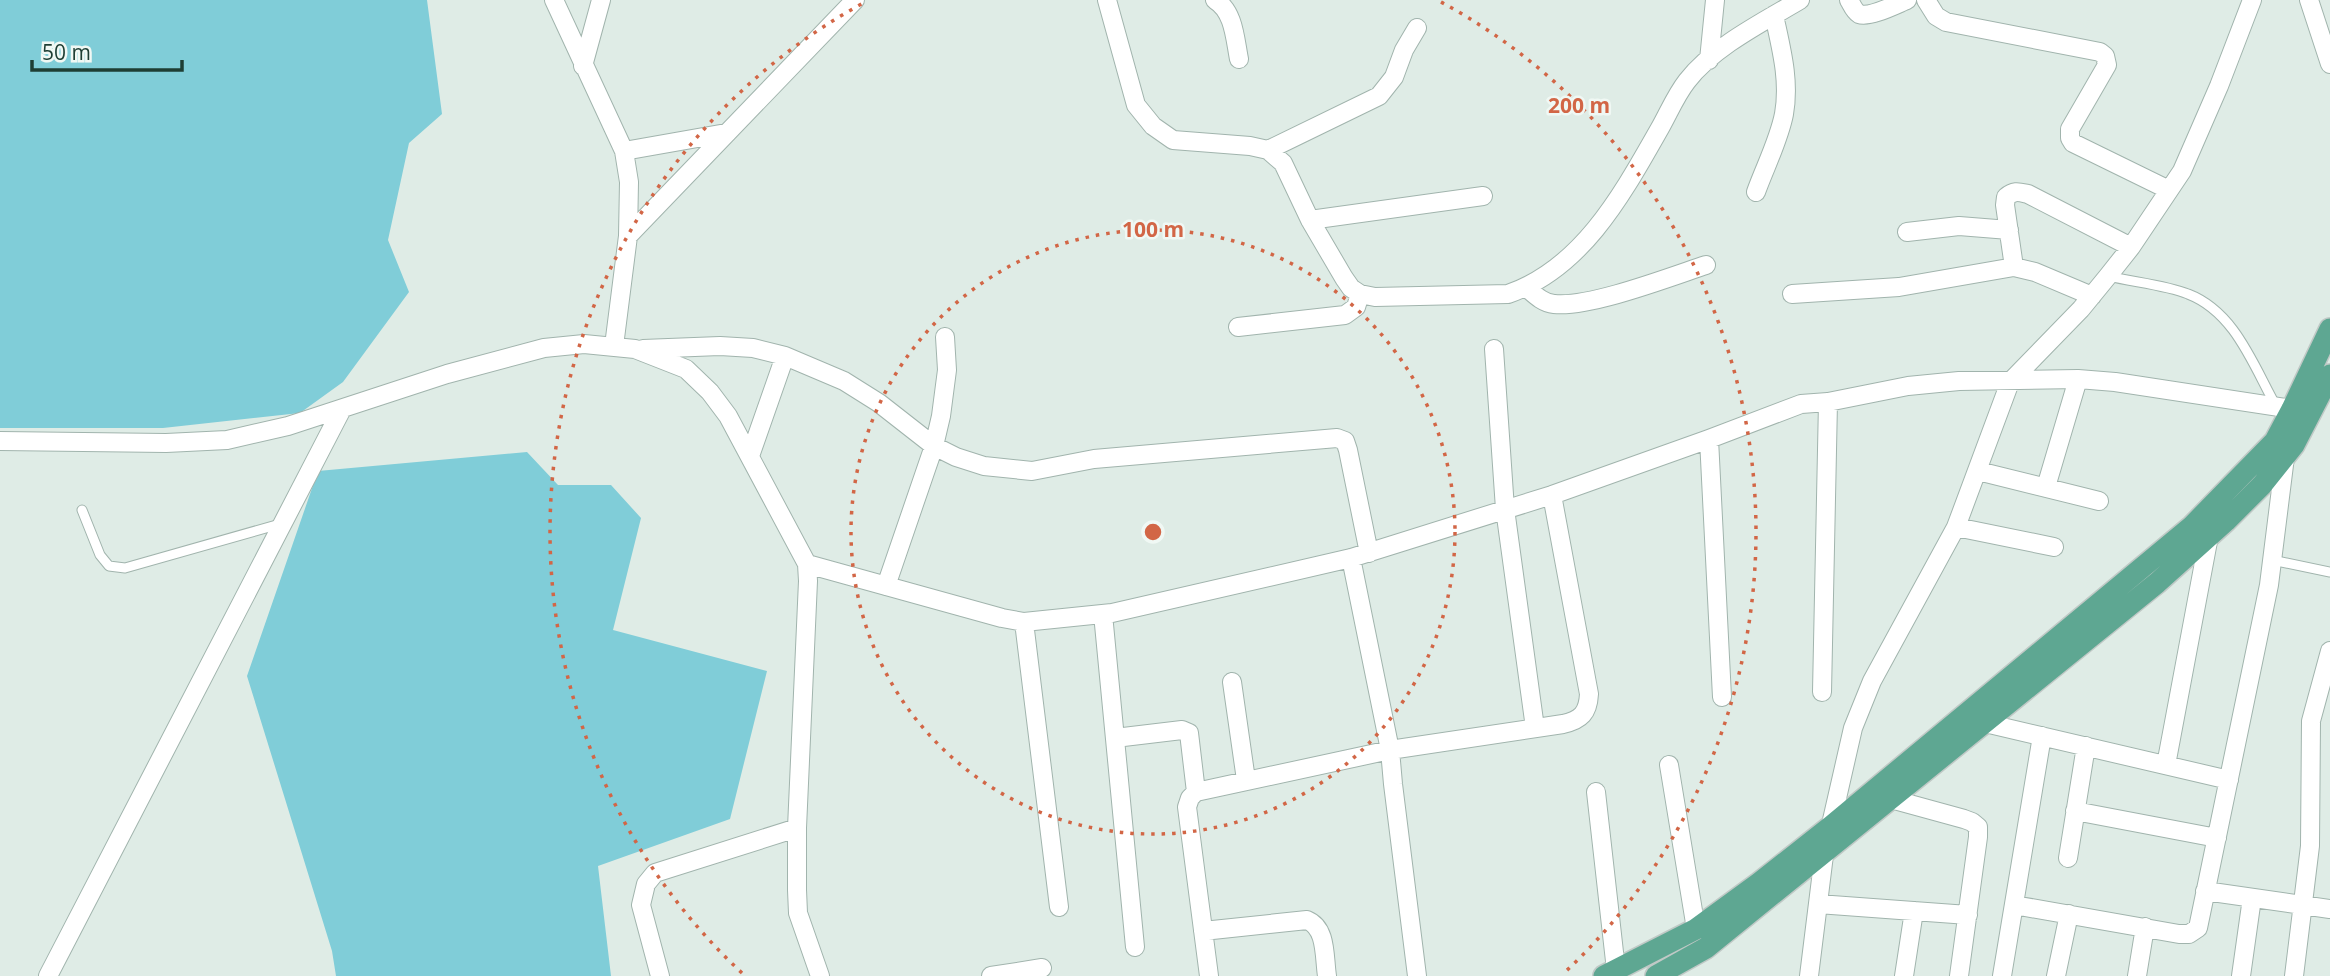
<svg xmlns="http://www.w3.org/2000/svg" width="2330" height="976" viewBox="0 0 2330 976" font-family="'Open Sans',sans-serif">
<rect width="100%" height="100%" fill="#dfece6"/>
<path fill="#80cdd8" d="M0,0H427L442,114L409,143L388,240L409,292L343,382L300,413L163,428H0Z
M527,452L558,485H611L641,518L613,630L767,671L730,819L598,866L611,976H336L332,951L247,676L318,471Z"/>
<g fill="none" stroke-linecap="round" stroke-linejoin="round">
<defs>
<path id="lane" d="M2108,276C2132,282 2166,285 2188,294C2235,312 2253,365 2276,406
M82,510L100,555L109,566L125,568L280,524
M2272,560L2330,572"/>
<path id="street" d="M554,0L624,151L629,182L628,236L614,346
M1107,0L1136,105L1153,126L1173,140L1250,146L1268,150L1283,163L1310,220L1344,278L1351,288L1360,294L1375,297L1508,294C1583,268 1623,193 1660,128C1669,112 1676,95 1687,81C1713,47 1763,22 1800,0
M1215,0C1234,11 1235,39 1239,59
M1849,0C1852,5 1854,11 1859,14C1870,18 1897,4 1907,0
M1926,0L1936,16L1946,22L2100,52L2105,56L2107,65L2070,129V138L2073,143L2169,190
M2309,0L2330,64
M1709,60L1715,0
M583,66L601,0
M1268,150L1379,96L1394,77L1404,50L1417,28
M624,151L726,133
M1756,192C1765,167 1779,140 1784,114C1790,80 1781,48 1774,15
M1310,220L1483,196
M1907,232L1959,226L2009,230
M628,236L855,0
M2014,267L2005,205L2006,197C2014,190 2019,192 2028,194L2131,247
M1527,288C1535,295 1543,303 1554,304C1589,308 1670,277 1706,265
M1792,294L1899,287L2014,267L2035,272L2092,296
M1238,327L1345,315L1356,307L1360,294
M643,349L720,346L753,348L785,356L844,381L879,403L934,446L956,457L984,466L1032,471L1094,459L1337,438L1345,441L1348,450L1369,553
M1494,349L1505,509L1535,728
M1709,439L1722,697
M0,441L166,443L227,440L288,426L447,374L544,348L584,344L635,349L686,369L710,392L728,416L807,564L808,581L797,828V890L798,913L820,976
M750,456L785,356
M1978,471L2099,501
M2046,487L2078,379
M1956,527L2054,547
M1351,558L1390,750L1393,784L1417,976
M807,564L1002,618L1024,622L1112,613L1351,558L1552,495L1709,439L1801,404L1828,402L1908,386L1959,381L2078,379L2115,382L2292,409
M886,586L934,446L941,416L947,370L945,337
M1103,614L1135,947
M1024,622L1059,907
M1232,682L1246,780
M1822,692L1828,402
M1985,723L2229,780
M1115,738L1182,730L1189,733L1196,792
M1669,765L1696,929
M2166,765L2209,536
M1596,792L1616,970
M1891,799L1964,819L1972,822L1978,827V837L1959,976
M2075,811L2217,838
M2068,858L2086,746
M2205,891L2330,909
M1818,904L1968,915
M2014,905L2179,934H2189L2198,928L2269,585L2285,457
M1203,931L1307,920C1327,928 1324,957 1327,976
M48,976L342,409
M660,976L641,905L646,884L655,873L797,828
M991,976L1042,968
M1209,976L1187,807L1190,798L1196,792L1390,750L1563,724C1581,720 1588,713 1589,694L1552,495
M1809,976L1824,855L1853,728L1872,681L1956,527L2010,382L2081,309L2108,276L2131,247L2182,171L2219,86L2252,0
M1904,976L1914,911
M2002,976L2042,736
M2056,976L2069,914
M2137,976L2145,927
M2241,976L2252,898
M2294,976L2310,846L2311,721L2330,651"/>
<path id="primary" d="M1604,976L1696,929L1759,883L1830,827L2192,526L2275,441L2292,409L2330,329
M1656,976L1706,948L2157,583L2226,521L2262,485L2294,445L2330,375"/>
</defs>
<use href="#lane" stroke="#a1b4ad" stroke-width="11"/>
<use href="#street" stroke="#a1b4ad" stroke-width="20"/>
<use href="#primary" stroke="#c0c9c6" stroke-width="24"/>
<use href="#lane" stroke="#fff" stroke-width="9"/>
<use href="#street" stroke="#fff" stroke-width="18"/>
<use href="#primary" stroke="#5ea792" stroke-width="21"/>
</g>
<g fill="none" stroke="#d26646" stroke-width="3.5" stroke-dasharray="3.5 7">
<circle cx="1153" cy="532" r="302"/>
<path d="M742 973A603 603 0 0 1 865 2M1441 2A603 603 0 0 1 1564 973"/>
</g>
<circle cx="1153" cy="532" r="10" fill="#d26646" stroke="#f0f8f4" stroke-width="3.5"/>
<g font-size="21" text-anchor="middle" font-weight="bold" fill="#d26646" stroke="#f0f8f4" stroke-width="5" stroke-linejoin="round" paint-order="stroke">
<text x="1579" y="113">200 m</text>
<text x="1153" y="237">100 m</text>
</g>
<path d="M32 60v10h150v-10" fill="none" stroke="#1e3e34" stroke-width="3.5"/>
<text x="42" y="60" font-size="21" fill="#1e3e34" stroke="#f0f8f4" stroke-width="5" paint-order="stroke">50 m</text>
</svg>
